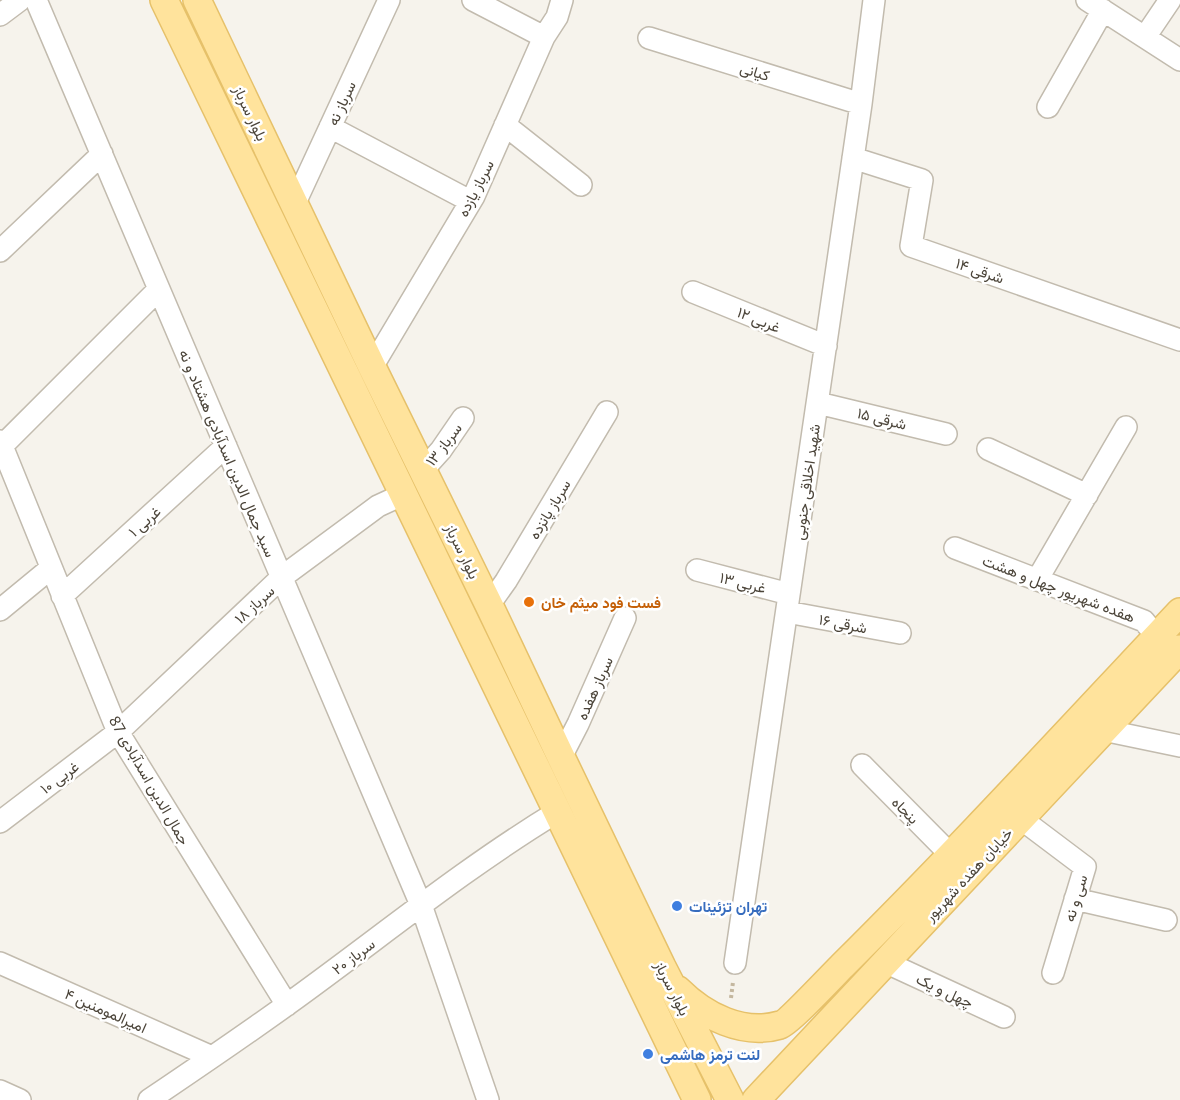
<svg xmlns="http://www.w3.org/2000/svg" width="1180" height="1100" viewBox="0 0 1180 1100" font-family="'Noto Sans',Vazirmatn,sans-serif">
<rect width="100%" height="100%" fill="#f6f3ec"/>
<g fill="none" stroke-linecap="round" stroke-linejoin="round">
<defs>
<path id="minor" d="M36,0L421,905L488,1100
M473,0L544,37
M1087,0L1180,60
M0,15L20,0
M1145,37L1170,0
M649,38L861,104
M1048,107L1103,10
M505,125L581,185
M330,127L470,201
M853,158L922,180L911,246L1180,340
M294,205L389,0
M0,251L102,154
M693,292L826,346
M372,367L474,196L544,37L557,17L562,0
M818,403L946,434
M0,441L118,732L287,1005
M2,446L159,289
M988,449L1087,495
M423,470L441,450L463,418
M955,548L1144,621L1157,637
M697,570L789,594
M1037,580L1126,427
M62,596L226,446
M489,605L506,581L607,412
M0,610L51,568
M787,612L900,633
M1103,730L1180,746
M561,757L578,724L625,618
M862,765L951,855
M1020,818L1085,867L1053,973
M0,822L118,732L282,577L378,506L404,494
M1075,899L1166,920
M885,962L1004,1017
M0,963L212,1057
M735,963L861,104L874,0
M0,1091L20,1100
M149,1100C195,1069 242,1037 288,1004C377,940 463,869 557,812"/>
<path id="major" d="M164,0L697,1100
M197,0L372,367L489,605L561,757L662,967L730,1100
M678,990C704,1016 743,1036 780,1025C788,1023 833,975 842,966C958,851 1068,731 1180,612
M756,1100L1180,649"/>
</defs>
<use href="#minor" stroke="#c2bbae" stroke-width="24"/>
<use href="#major" stroke="#e6c16a" stroke-width="30"/>
<path stroke="#c4b79f" stroke-width="4" stroke-dasharray="3 3" stroke-linecap="butt" d="M731,998L733,982"/>
<use href="#minor" stroke="#fff" stroke-width="21"/>
<use href="#major" stroke="#ffe39c" stroke-width="27"/>
</g>
<circle fill="#e8710a" stroke="#fff" stroke-width="2" cx="529" cy="602" r="6"/>
<g fill="#3f7fe0" stroke="#fff" stroke-width="2">
<circle cx="677" cy="906" r="6"/>
<circle cx="648" cy="1054" r="6"/>
</g>
<g text-anchor="middle" dominant-baseline="central" stroke-width="5" stroke-linejoin="round" paint-order="stroke">
<g font-size="15" fill="#4b4439" stroke="#fff">
<text transform="translate(755 71) rotate(17)">کیانی</text>
<text transform="translate(341 103) rotate(-65)">سرباز نه</text>
<text transform="translate(251 113) rotate(65)">بلوار سرباز</text>
<text transform="translate(475 188) rotate(-63)">سرباز یازده</text>
<text transform="translate(980 270) rotate(19)">شرقی ۱۴</text>
<text transform="translate(759 319) rotate(22)">غربی ۱۲</text>
<text transform="translate(882 418) rotate(14)">شرقی ۱۵</text>
<text transform="translate(443 444) rotate(-53)">سرباز ۱۳</text>
<text transform="translate(228 453) rotate(67)">سید جمال الدین اسدآبادی هشتاد و نه</text>
<text transform="translate(806 482) rotate(-82)">شهید اخلاقی جنوبی</text>
<text transform="translate(549 509) rotate(-59)">سرباز پانزده</text>
<text transform="translate(144 521) rotate(-42)">غربی ۱</text>
<text transform="translate(463 551) rotate(64)">بلوار سرباز</text>
<text transform="translate(743 582) rotate(14)">غربی ۱۳</text>
<text transform="translate(1059 588) rotate(21)">هفده شهریور چهل و هشت</text>
<text transform="translate(254 604) rotate(-43)">سرباز ۱۸</text>
<text transform="translate(843 623) rotate(11)">شرقی ۱۶</text>
<text transform="translate(594 688) rotate(-66)">سرباز هفده</text>
<text transform="translate(59 777) rotate(-37)">غربی ۱۰</text>
<text transform="translate(150 780) rotate(60)">جمال الدین اسدآبادی 87</text>
<text transform="translate(906 810) rotate(45)">پنجاه</text>
<text transform="translate(968 874) rotate(-47)">خیابان هفده شهریور</text>
<text transform="translate(1075 898) rotate(-73)">سی و نه</text>
<text transform="translate(353 956) rotate(-37)">سرباز ۲۰</text>
<text transform="translate(673 988) rotate(63)">بلوار سرباز</text>
<text transform="translate(945 990) rotate(25)">چهل و یک</text>
<text transform="translate(106 1010) rotate(24)">امیرالمومنین ۴</text>
</g>
<g font-size="15" font-weight="bold" fill="#c56008" stroke="#fff" text-anchor="start">
<text x="541" y="602">فست فود میثم خان</text>
</g>
<g font-size="15" font-weight="bold" fill="#366cbe" stroke="#fff" text-anchor="start">
<text x="689" y="906">تهران تزئینات</text>
<text x="660" y="1054">لنت ترمز هاشمی</text>
</g>
</g>
</svg>
